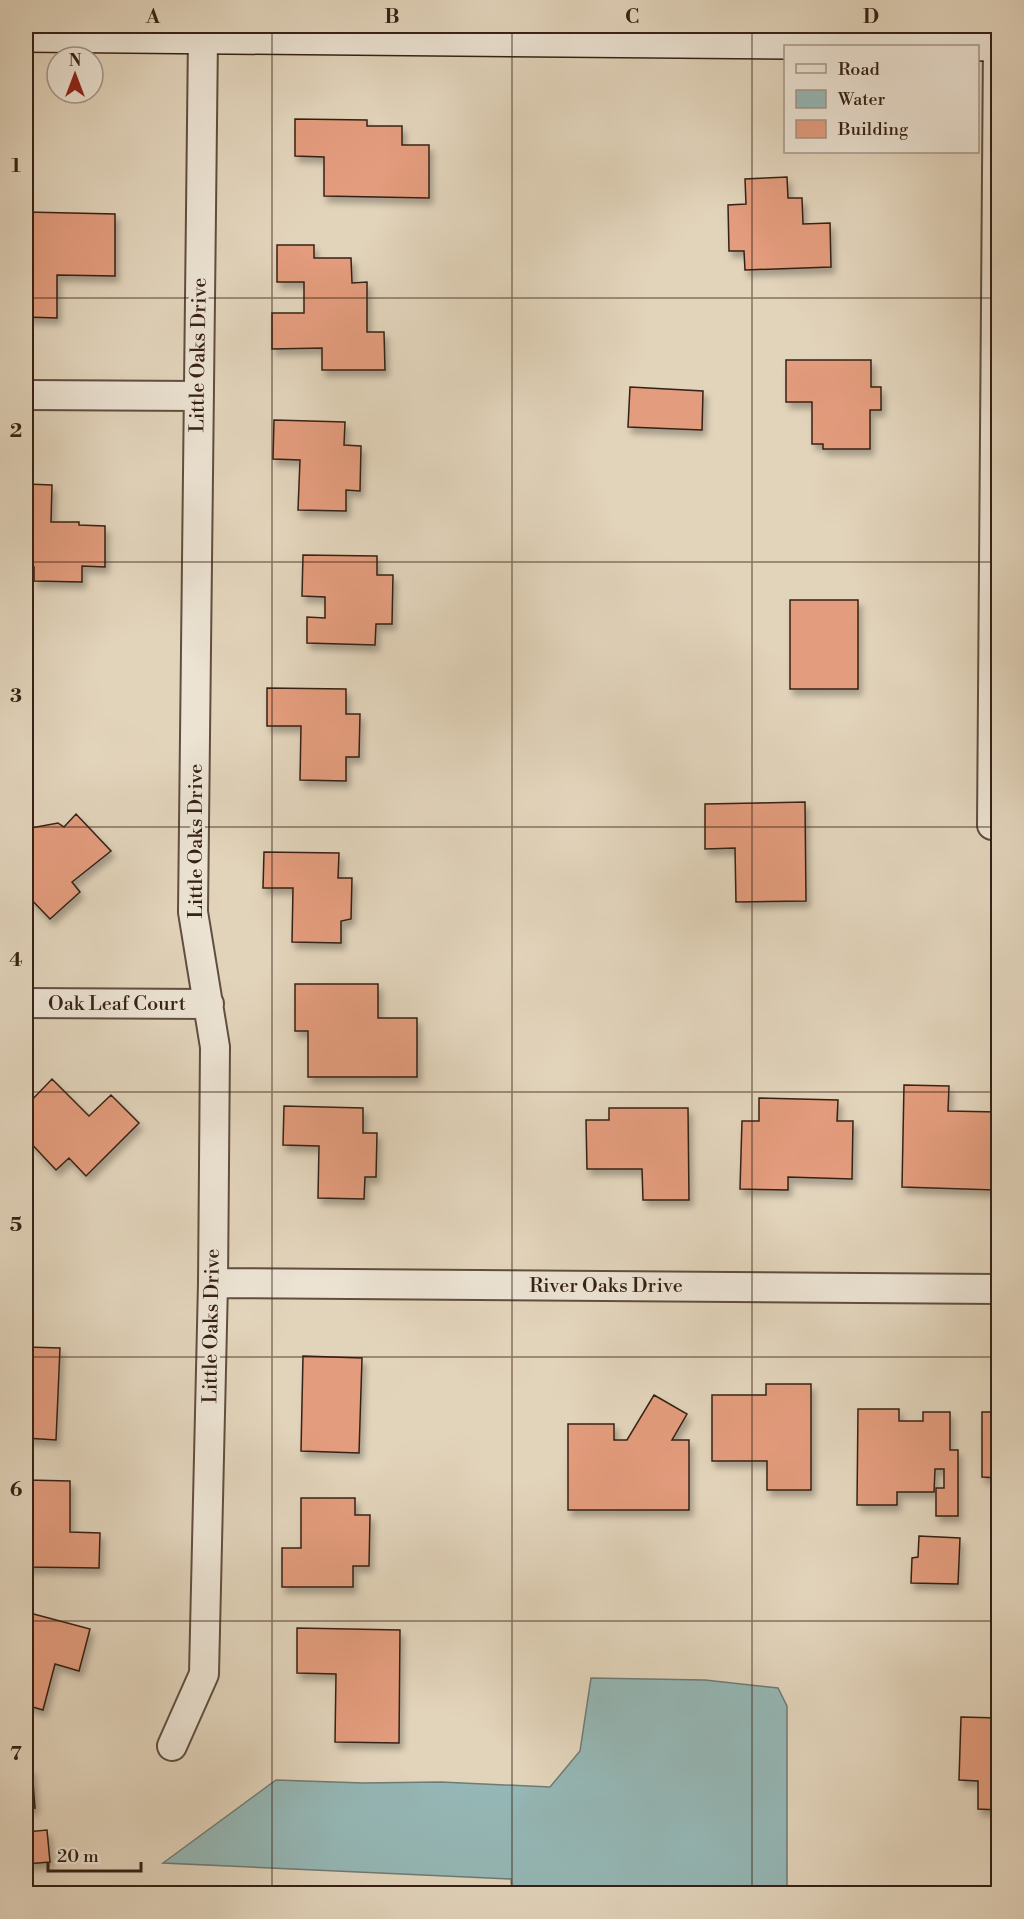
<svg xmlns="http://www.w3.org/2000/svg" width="1024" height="1919" viewBox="0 0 1024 1919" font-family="'Libre Bodoni',serif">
<defs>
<filter id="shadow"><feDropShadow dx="3.5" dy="6" stdDeviation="3" flood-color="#0004"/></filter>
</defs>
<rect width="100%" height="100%" fill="#e2d4bb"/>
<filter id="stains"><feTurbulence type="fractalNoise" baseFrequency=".00333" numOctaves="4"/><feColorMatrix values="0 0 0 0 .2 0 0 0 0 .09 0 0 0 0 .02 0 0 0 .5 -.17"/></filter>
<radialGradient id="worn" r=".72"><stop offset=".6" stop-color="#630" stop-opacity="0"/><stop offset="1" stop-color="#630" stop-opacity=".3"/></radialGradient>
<path fill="#95b7b5" stroke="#6f7b75" stroke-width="1.5" d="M591,1678L705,1680L778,1688L787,1706V1893L512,1894L511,1879L163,1863L276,1780L363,1783L441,1782L550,1787L580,1751Z"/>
<path fill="#e39c7d" stroke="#362114" stroke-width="1.5" filter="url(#shadow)" d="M295,119L367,120V126H402V145H429V198L324,196V157L295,156Z
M787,177L788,198H802L803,224L830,223L831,267L745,270L744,251H729L728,205L746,204L745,179Z
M26,212L115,214V276L57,275V318L26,317Z
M277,245H314V258H351L352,283L367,282V332H384L385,370H322V348L272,349V313H304V282H277Z
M786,360H871V387H881V410H870V449H823V444H812V402H786Z
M630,387L703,391L702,430L628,427Z
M274,420L345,422L344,445L361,446L360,491L346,490V511L298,510L300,460L273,459Z
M26,484L52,485L51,522H79V525L105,526V567L82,566V582L34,581V567H26Z
M303,555L377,556V575H393L392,624H376L375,645L307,643V617L325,618V597L302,596Z
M790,600H858V689H790Z
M267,688L346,689V714H360L359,757H346V781L300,780L301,726H267Z
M805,802L806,901L736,902L735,848L705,849V804Z
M76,814L111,851L72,882L80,892L50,919L26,894V822L31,828L58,823L64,827Z
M264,852L339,853L338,878H352L351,919L341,921V943L292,942L293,888H263Z
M295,984H378V1018H417V1077H308V1031H295Z
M52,1079L89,1116L111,1095L139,1123L86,1176L69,1158L56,1170L26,1138V1106Z
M904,1085L949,1086L948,1111L998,1112L996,1190L902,1187Z
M759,1098L838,1100L837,1121H853L852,1179L788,1177V1190L740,1189L742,1121H759Z
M284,1106L363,1108V1133H377L376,1177H365L364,1199L318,1198L319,1146L283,1145Z
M609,1108H688L689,1200H643L642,1169H587L586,1120H609Z
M26,1347L60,1348L56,1440L26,1438Z
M303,1356L362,1358L359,1453L301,1451Z
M766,1384H811V1490H767V1461H712V1395H766Z
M654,1395L687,1414L672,1440H689V1510H568V1424H614V1440H627Z
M858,1409H899V1421H923V1412H950V1450H958V1516H936V1488H944V1469H935L934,1492H897V1505H857Z
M982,1412H998V1478L982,1477Z
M26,1480L70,1481V1532L100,1533L99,1568L26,1567Z
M301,1498H355V1515H370L369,1566H353V1587H282V1548H301Z
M919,1536L960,1538L958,1584L911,1583L912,1558L918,1557Z
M26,1612L90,1629L79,1671L55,1664L43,1710L26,1705Z
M297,1628L400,1630L399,1743L335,1742L336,1674L297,1673Z
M961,1717L998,1718V1810L978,1809V1781L959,1780Z
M26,1769H32L35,1808L26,1809Z
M26,1828V1832L47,1830L50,1862L26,1864Z"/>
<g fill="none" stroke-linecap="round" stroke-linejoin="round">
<defs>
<path id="street" d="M26,395L199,396
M992,825L998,44
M26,1003L209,1004
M213,1283L998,1289
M172,1746L204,1674L213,1283L215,1047L193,912L203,36"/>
<path id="secondary" d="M26,35L998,44"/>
</defs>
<use href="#street" stroke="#614e3e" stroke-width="32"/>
<use href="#secondary" stroke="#362114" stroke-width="36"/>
<use href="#street" stroke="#ece3d3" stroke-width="28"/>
<use href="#secondary" stroke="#ece3d3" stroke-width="33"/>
</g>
<path fill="none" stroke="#362114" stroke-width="1.5" stroke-opacity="0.55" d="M272,26V1894M512,26V1894M752,26V1894M26,298H998M26,562H998M26,827H998M26,1092H998M26,1357H998M26,1621H998"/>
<g text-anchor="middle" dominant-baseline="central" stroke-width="6" stroke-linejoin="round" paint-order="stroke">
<g font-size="20" fill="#362114" stroke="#ece3d3">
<text transform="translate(199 355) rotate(-89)">Little Oaks Drive</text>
<text transform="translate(196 841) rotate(-90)">Little Oaks Drive</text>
<text x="117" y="1004">Oak Leaf Court</text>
<text x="606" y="1286">River Oaks Drive</text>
<text transform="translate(212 1326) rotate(-89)">Little Oaks Drive</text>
</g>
</g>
<rect width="1024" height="1919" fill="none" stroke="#e2d4bb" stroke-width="66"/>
<rect x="784" y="45" width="195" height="108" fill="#ece3d3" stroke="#a39587" stroke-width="1.5"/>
<rect x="796" y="64" width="30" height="9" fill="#ece3d3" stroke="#a39587" stroke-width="1.5"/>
<text x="838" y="75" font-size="18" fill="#362114">Road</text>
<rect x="796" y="90" width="30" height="18" fill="#95b7b5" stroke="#a39587" stroke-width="1.5"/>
<text x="838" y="105" font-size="18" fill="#362114">Water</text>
<rect x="796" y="120" width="30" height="18" fill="#e39c7d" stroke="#a39587" stroke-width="1.5"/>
<text x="838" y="135" font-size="18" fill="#362114">Building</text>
<g transform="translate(75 75)"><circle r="28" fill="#ece3d3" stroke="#a39587" stroke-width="1.5"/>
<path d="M0-4.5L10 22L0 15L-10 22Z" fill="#8f2418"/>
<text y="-9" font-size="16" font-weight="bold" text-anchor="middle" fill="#362114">N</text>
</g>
<path d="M48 1862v9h93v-9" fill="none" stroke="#362114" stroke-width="3"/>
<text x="57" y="1862" font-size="18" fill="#362114" stroke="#ece3d3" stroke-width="4.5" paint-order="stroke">20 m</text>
<rect x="33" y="33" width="958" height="1853" fill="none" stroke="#362114" stroke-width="2"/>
<g font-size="20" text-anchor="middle" font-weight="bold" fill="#362114">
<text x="153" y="23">A</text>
<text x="392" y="23">B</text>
<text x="632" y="23">C</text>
<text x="871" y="23">D</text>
<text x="16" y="172">1</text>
<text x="16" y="437">2</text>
<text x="16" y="702">3</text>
<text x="16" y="966">4</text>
<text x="16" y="1231">5</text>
<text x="16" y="1496">6</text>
<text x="16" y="1760">7</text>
</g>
<rect width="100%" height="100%" filter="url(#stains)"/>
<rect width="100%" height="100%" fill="url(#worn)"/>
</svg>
